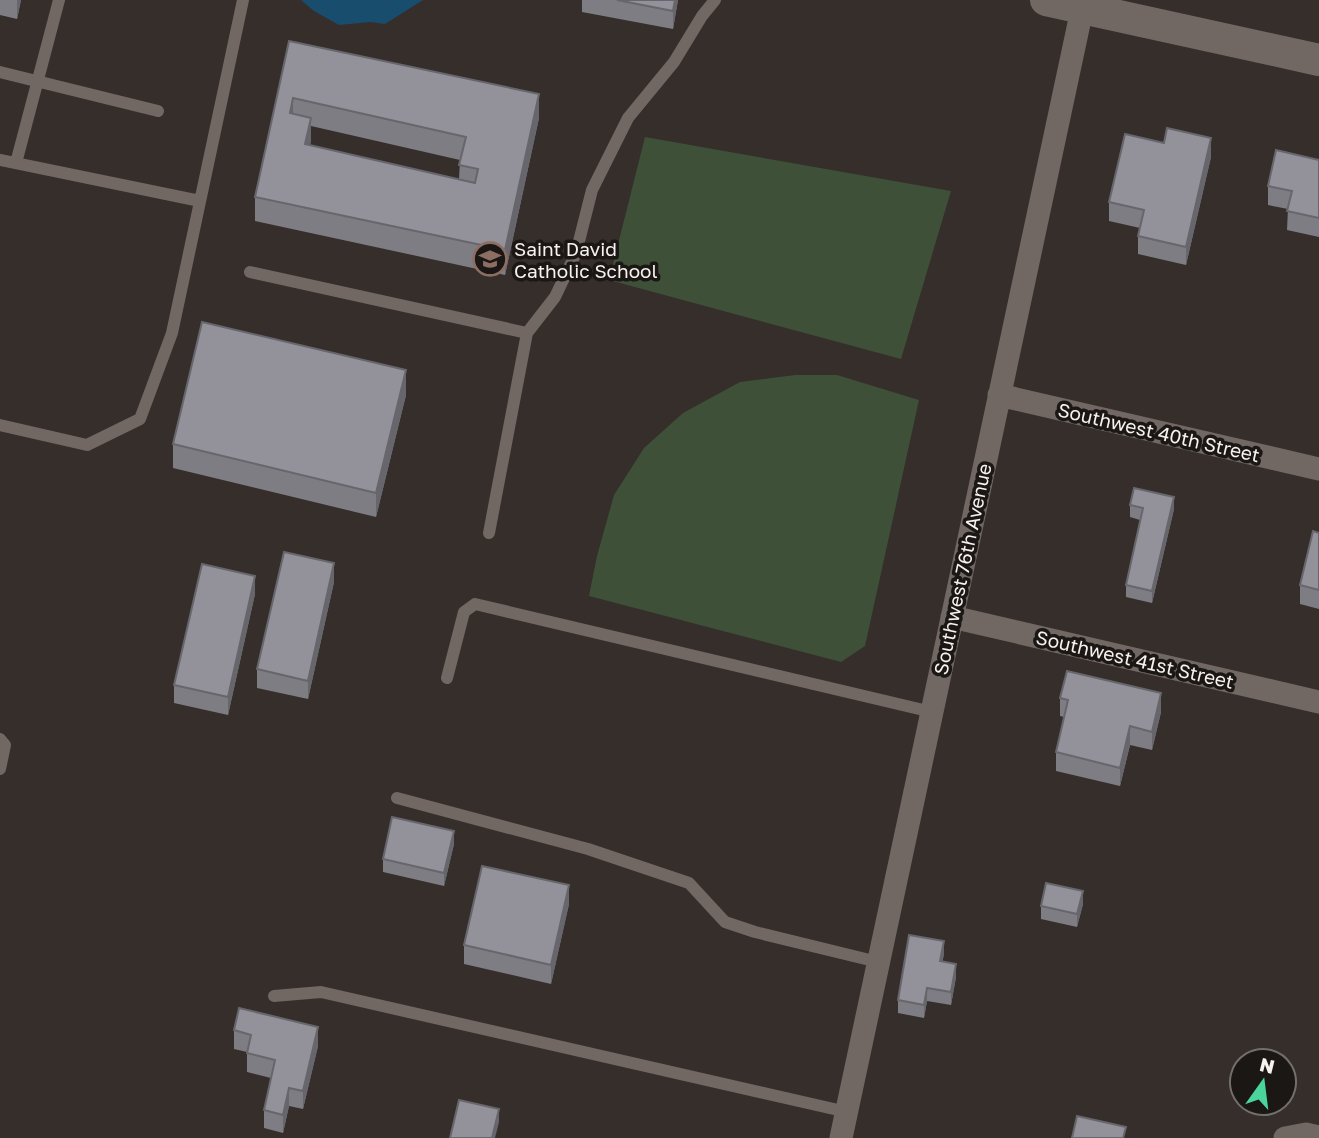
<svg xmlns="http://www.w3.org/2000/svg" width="1319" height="1138" viewBox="0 0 1319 1138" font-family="'Golos Text',sans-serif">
<rect width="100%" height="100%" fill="#362e2a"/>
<path fill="#3e5037" d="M645,137L951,191L901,359L609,280Z
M795,375H837L919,400L865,646L841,662L589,596L597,556L614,495L644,448L683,413L740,382Z"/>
<path fill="#184d6d" d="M301,0H423L385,24L370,22L339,25L314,11Z"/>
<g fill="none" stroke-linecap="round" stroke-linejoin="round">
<path stroke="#716763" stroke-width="12" d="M0,72L158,111
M0,160L200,201
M16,163L59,0
M250,272L527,333L555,297L576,253L592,190L628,118L674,62L702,16L715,0
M0,425L87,445L140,419L172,333L243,0
M489,533L527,333
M447,678L464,612L475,604L932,712
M0,739L5,745L0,769
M397,798L588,849L689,883L725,922L755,932L878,962
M274,996L321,992L847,1112"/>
<path stroke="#716763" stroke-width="23" d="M999,395L1319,469
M952,617L1319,702
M841,1138L1084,0
M1285,1138L1306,1134L1319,1137"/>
<path stroke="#716763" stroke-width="32" d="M1046,0L1319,60"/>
</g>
<path fill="#7e7d84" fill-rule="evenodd" d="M0,0H21L17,19L0,15Z
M582,0H678L673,29L582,12Z
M289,41L539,118L505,275L255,221V197ZM311,126L460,160L459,179L310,145Z
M1211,157L1186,265L1138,254V236L1140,228L1109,221V202Z
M1319,160V237L1287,230L1288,209L1268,205V186Z
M406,395L376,517L173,468V444Z
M1130,505L1174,509L1152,603L1126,597V585L1140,520L1130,517Z
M1319,533V609L1300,604V585Z
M334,582L308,699L257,688V669Z
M255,594L228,715L174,703V685Z
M1060,698L1161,712L1152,750L1130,745L1120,786L1056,771V752L1064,717L1060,716Z
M454,844L444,886L383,872V859Z
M569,904L551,984L464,964V945Z
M1083,904L1077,927L1041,919V906Z
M944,954L942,962L956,977L951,1005L927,1001L924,1018L898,1013V1000Z
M234,1030L318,1046L303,1109L289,1106L283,1133L264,1128V1110L271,1078L247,1072V1052L234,1049Z"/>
<path fill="#67666c" d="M17,0H21L17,19Z
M675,0H678L673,29V11Z
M539,94V118L505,275V250Z
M293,98V122L290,113Z
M311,118V142L305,168V144Z
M1211,138V157L1186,265V247Z
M406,370V395L376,517V493Z
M1174,497V509L1152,603V591Z
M334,563V582L308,699V681Z
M255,576V594L228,715V697Z
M1161,693V712L1152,750V732Z
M1130,726V745L1120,786V768Z
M454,831V844L444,886V873Z
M569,885V904L551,984V965Z
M1083,891V904L1077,927V914Z
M944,941V954L940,974V961Z
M956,964V977L951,1005V992Z
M927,988V1001L924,1018V1005Z
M318,1027V1046L303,1109V1091Z
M289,1088V1106L283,1133V1115Z
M499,1109V1122L495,1138H492Z"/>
<path fill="#93919a" stroke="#67666c" stroke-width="2" fill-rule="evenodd" d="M617,0H675L673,11Z
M289,41L539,94L505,250L255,197ZM293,98L466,137L459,165L478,169L475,183L305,144L311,118L290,113Z
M1167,128L1211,138L1186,247L1138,236L1144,210L1109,202L1125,134L1164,143Z
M1276,150L1319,160V218L1287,211L1292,191L1268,186Z
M202,322L406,370L376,493L173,444Z
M1134,488L1174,497L1152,591L1126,585L1143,508L1130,505Z
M1313,531L1319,533V590L1300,585Z
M284,552L334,563L308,681L257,669Z
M202,564L255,576L228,697L174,685Z
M1067,671L1161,693L1152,732L1130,726L1120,768L1056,752L1068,700L1060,698Z
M392,817L454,831L444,873L383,859Z
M482,866L569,885L551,965L464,945Z
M1046,883L1083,891L1077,914L1041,906Z
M909,935L944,941L940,961L956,964L951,992L927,988L924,1005L898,1000Z
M239,1008L318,1027L303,1091L289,1088L283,1115L264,1110L275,1060L247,1053L251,1035L234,1030Z
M459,1100L499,1109L492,1138H450Z
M1077,1116L1126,1127L1123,1138H1072Z"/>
<defs>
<symbol id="school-ring" viewBox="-11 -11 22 22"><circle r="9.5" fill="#1a1715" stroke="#8d6e63" stroke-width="1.5"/><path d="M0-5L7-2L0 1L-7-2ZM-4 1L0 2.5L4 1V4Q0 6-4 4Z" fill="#8d6e63"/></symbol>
</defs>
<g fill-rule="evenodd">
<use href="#school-ring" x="471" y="240" width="38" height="38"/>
</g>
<g text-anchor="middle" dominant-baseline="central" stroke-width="7" stroke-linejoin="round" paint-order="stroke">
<g font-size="19" fill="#f7f1ef" stroke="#1a1715" text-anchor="start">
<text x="514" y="248">Saint David<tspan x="514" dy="22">Catholic School</tspan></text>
</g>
<g font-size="19" fill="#f7f1ef" stroke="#1a1715">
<text transform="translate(1159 432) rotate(13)">Southwest 40th Street</text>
<text transform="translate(962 569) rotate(-78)">Southwest 76th Avenue</text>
<text transform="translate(1135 659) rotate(13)">Southwest 41st Street</text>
</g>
</g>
<g transform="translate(1263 1082) rotate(14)"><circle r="33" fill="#1a1715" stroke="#726e6c" stroke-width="2"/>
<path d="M0-5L12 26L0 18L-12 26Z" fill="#4bd49b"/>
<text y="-10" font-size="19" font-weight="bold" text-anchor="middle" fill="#f7f1ef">N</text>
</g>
</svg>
